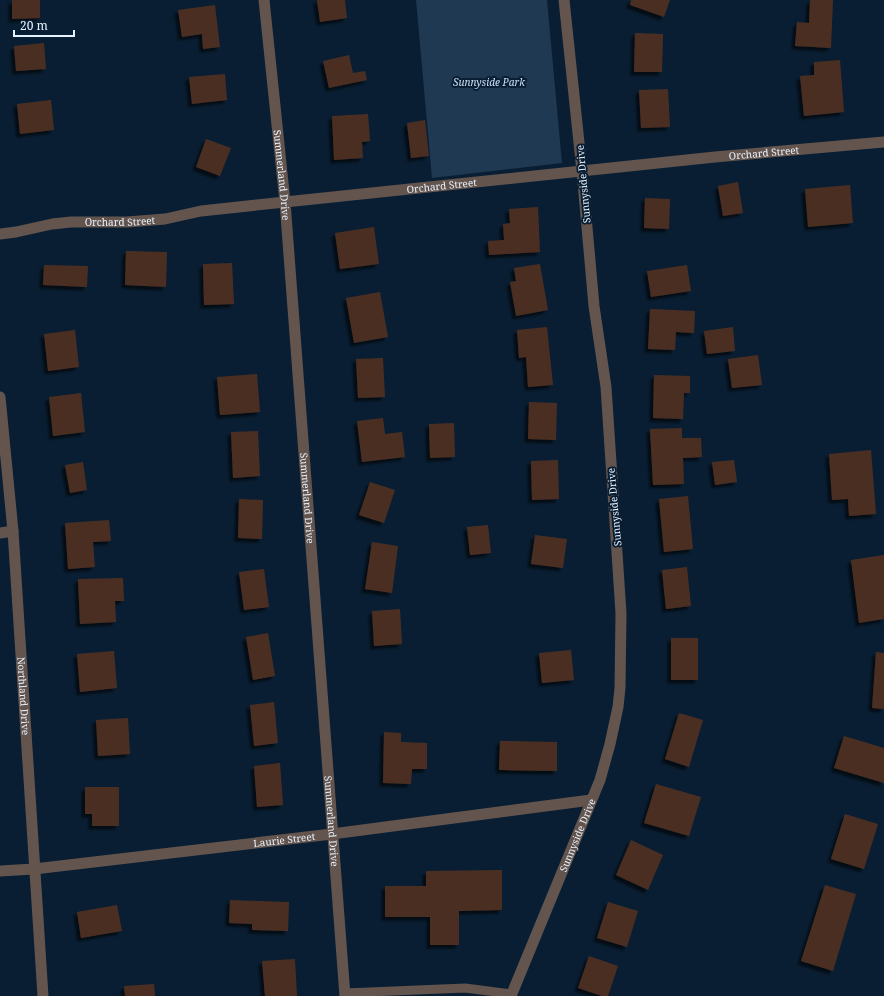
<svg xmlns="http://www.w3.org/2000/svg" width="884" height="996" viewBox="0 0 884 996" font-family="'Noto Serif',serif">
<defs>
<filter id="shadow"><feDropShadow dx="-3.5" dy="3.5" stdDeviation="1" flood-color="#0009"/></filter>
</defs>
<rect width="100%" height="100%" fill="#091e32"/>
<path fill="#1f3953" d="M416,0H547L562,163L432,178Z"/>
<path fill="#4c2f23" filter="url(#shadow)" d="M12,0H40V18L12,19Z
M317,0H345L347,18L320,22Z
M631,0H670L664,17L630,5Z
M810,0H833L831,48L795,46L797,22L809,23Z
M215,5L220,47L203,49L202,34L182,37L178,10Z
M635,33L663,34L662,72H634Z
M44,43L46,69L16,71L14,46Z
M349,55L353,73L365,71L367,80L329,88L323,61Z
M840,60L844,112L804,116L800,76L814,75V62Z
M225,74L227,100L192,104L189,77Z
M668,89L670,127L641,128L639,90Z
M51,100L54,130L20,134L17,104Z
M368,114L370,141L362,142L363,158L334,160L332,116Z
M425,120L429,156L411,158L407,123Z
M206,139L231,148L220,176L196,167Z
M738,182L743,213L723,216L718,186Z
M850,185L853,223L808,227L805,189Z
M645,198L670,199L669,229L644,228Z
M538,207L540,252L489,255L488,241L504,240L503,224L510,223L509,209Z
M374,227L379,264L340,269L335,233Z
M126,251L167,252L166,287L125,285Z
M232,263L234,304L204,305L203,264Z
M540,264L548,310L516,316L510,282L516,281L514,268Z
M44,265L88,266L87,287L43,285Z
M687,265L691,291L651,297L647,271Z
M380,292L388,337L354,343L346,298Z
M650,309L695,311L694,333L676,332L675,350L648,349Z
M547,327L553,385L528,387L526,357L519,358L517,330Z
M733,327L735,351L707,354L704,331Z
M75,330L79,367L48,371L44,334Z
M758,355L762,385L732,388L728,359Z
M383,358L385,397L358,398L356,359Z
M257,374L260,412L220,415L217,377Z
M654,375L690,376V393H684L683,419L653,418Z
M81,393L85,432L53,436L49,397Z
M529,402L557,403L556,440L528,439Z
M383,418L385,434L402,432L405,457L362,462L357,421Z
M454,423L455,457L430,458L429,424Z
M682,428V438H701L702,457L683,458L684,484L653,485L650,429Z
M258,431L260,476L233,478L231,432Z
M871,450L876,514L849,516L848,499L832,500L829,454Z
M558,460L559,499L532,500L531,461Z
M734,460L737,482L715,485L712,462Z
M83,462L87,490L70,493L65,465Z
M370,482L395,490L384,523L359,515Z
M688,496L693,549L664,552L659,499Z
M239,499L263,500L262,539L238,538Z
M109,520L111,541L93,542L95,567L68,569L65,523Z
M488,525L491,553L470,555L467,527Z
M535,535L567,539L563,568L531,564Z
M372,542L398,546L392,593L365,589Z
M884,555V619L859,623L851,560Z
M687,567L691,606L666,609L662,570Z
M264,569L269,607L244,610L239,572Z
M123,578L124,601H115L116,622L80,624L78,579Z
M400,609L402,644L374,646L372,611Z
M268,633L275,676L253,680L246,637Z
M671,638H698V680H671Z
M571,650L574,680L542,683L539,653Z
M114,651L117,688L80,692L77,654Z
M876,652L884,653V709L872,708Z
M274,702L278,743L254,746L250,705Z
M679,713L703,720L689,767L665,759Z
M128,718L130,754L98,756L96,720Z
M384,732L401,733V742L427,743V769H412L411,784L383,783Z
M844,736L884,748V783L834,768Z
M500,741L557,742V771L499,770Z
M280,763L283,805L257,807L254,766Z
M656,784L701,797L689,836L644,823Z
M85,787H119V826H92V814H85Z
M845,814L878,824L864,869L831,859Z
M631,840L663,855L648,890L616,875Z
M502,870V910L459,911V945H430V917H385V886H426V871Z
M825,885L856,894L833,971L801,961Z
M230,900L289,902L288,931L252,930V924L229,923Z
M608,902L638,911L627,947L597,938Z
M117,905L122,931L81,938L77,912Z
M589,956L618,966L608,996H602L578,988Z
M295,959L297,996H265L262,961Z
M154,984L155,996H125L124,986Z"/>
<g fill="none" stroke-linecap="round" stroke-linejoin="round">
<path stroke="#63554e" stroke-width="9" d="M345,993L465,988L512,994"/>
<g stroke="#63554e" stroke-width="11">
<path id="s1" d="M264,0L285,202L345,996"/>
<path id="s2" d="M0,234L16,232L52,224L71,222H127L165,219L201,211L285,202L715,157L884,142"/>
<path d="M0,533L13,531"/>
<path id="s3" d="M0,871L34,869L332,834L591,800"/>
<path id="s4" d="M511,996L600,780L610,744L618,707L620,688L621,613L606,387L594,306L582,171L564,0"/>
</g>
<path stroke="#63554e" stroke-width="11" id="s5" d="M0,397L13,531L43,996"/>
</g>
<g text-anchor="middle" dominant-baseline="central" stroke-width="4" stroke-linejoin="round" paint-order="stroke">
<g font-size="10" font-style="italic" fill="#cbe1f9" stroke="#091e32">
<text x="489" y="82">Sunnyside Park</text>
</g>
<g font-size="10" fill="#e7f1fd" stroke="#091e32">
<text stroke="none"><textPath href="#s2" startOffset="769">Orchard Street</textPath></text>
<text stroke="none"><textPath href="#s1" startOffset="176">Summerland Drive</textPath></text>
<text transform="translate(583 184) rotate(-95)">Sunnyside Drive</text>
<text stroke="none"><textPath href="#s2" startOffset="445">Orchard Street</textPath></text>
<text stroke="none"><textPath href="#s2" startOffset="121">Orchard Street</textPath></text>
<text stroke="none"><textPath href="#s1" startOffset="500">Summerland Drive</textPath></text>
<text transform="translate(614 507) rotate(-95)">Sunnyside Drive</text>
<text stroke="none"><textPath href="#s5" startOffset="300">Northland Drive</textPath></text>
<text stroke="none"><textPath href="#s1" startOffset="824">Summerland Drive</textPath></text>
<text stroke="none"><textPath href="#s4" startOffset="174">Sunnyside Drive</textPath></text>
<text stroke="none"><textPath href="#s3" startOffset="286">Laurie Street</textPath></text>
</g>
</g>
<path d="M14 30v6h60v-6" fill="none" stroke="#e7f1fd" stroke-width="2"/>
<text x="20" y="30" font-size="12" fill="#e7f1fd" stroke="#091e32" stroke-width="3" paint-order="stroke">20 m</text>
</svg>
